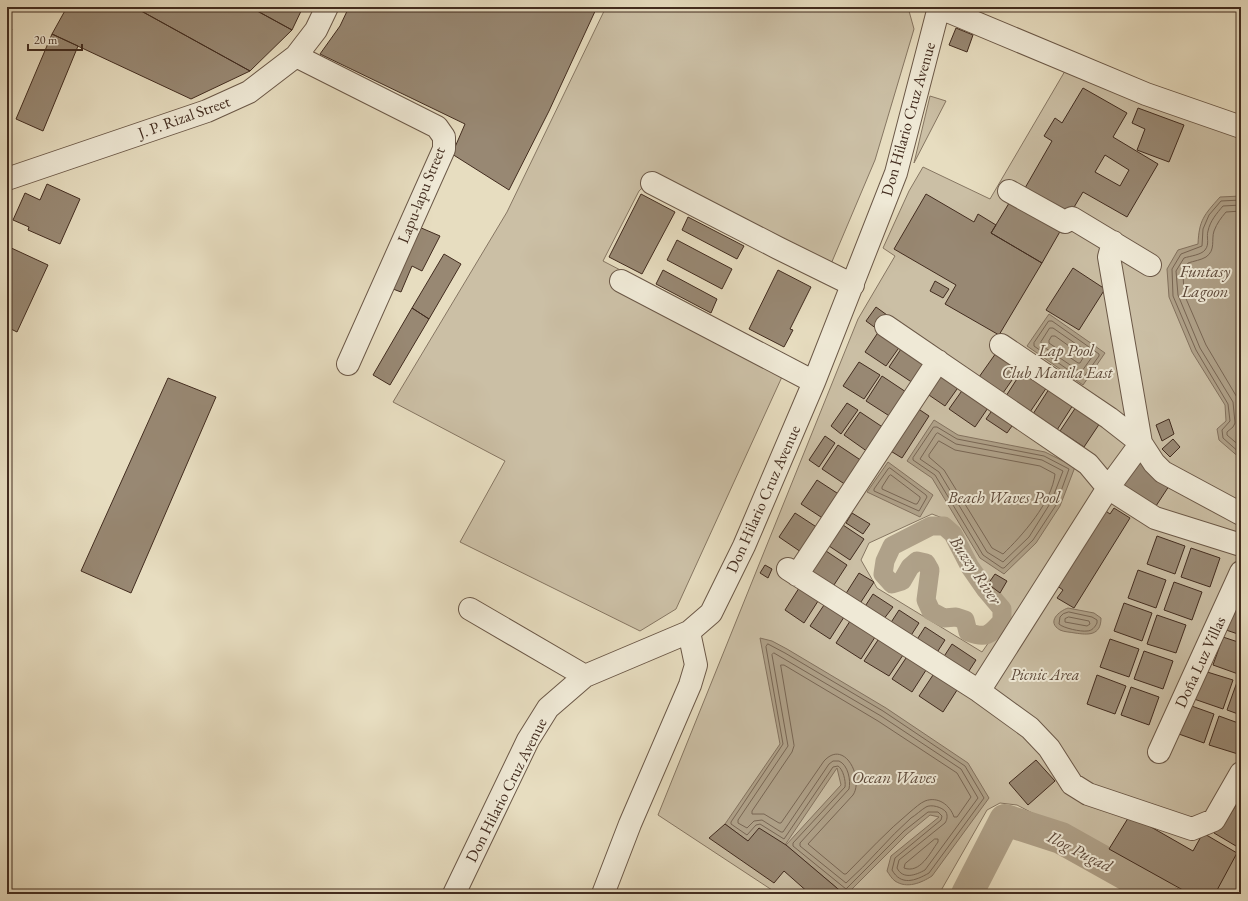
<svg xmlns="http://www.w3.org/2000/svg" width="1248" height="901" viewBox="0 0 1248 901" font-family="'EB Garamond',serif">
<rect width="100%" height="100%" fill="#e7ddc0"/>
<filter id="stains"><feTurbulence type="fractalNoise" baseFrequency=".005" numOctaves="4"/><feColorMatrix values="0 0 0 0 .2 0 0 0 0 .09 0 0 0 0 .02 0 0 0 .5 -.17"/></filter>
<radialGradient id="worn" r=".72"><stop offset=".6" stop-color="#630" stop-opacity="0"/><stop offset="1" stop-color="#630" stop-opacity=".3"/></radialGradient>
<path fill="#cbbfa5" stroke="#867662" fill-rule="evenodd" d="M606,7H901L909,11L914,29L875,160L831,264L657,174L639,191L603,261L791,359L781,379L676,609L640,631L460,542L505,461L393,402L507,212Z
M1065,71L1241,137V854L1218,894H1188L1017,805L1000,803L987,810L939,894H778L658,815L858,319L895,256L883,248L909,191L923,167L990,199ZM932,514L945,519L971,566L1010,612L982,652L877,588L861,560L869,543Z
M930,96L946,101L914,163Z"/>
<path fill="#afa189" stroke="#83725f" d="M1241,196V459L1219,440L1217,429L1226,421L1225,405L1192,352L1169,297L1167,269L1178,250L1198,244C1199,220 1204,215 1220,197Z
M1049,314L1105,353L1083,385L1027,346Z
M934,420L958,435L1045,452L1075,467L1060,506L1036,543L1004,574L980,558L932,478L907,461Z
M888,462L933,495L920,517L867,492Z
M1068,608L1094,613L1101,618C1101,636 1088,635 1075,633C1070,632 1064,632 1060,630C1046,622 1059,611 1068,608Z
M760,638L772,641L787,649L886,708L968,763L989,798L932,876C921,883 907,889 895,881C892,879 889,874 887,871L891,856L939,817L930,815L907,834L847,894H844L786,845L841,785L837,768L785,845L748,841L725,824L780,744Z"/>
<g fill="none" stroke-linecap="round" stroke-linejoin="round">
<path stroke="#786654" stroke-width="1" d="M1241,200L1221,201L1209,215L1203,229L1202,246L1181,254L1172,269L1173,296L1196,350L1228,404L1230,421L1222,430L1223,438L1241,454
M1241,205L1223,206C1217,213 1210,221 1208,231C1206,237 1210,244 1205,250C1201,255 1190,256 1184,258L1176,271L1178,295L1200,348L1233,402L1235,423L1233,427L1227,432V435L1241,447
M1241,211L1226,212C1221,218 1217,223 1214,231C1211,240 1216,250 1206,257C1201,260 1194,261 1188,263L1183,273L1184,294L1206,345L1238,399L1241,418
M1049,321H1052L1099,354V356L1083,378H1080L1034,346V343Z
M1050,328H1053L1092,355V357L1082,371H1079L1041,345V342Z
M1052,336H1055L1083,356V358L1080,363H1078L1049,343V341Z
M934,427H937L957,439L1044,456L1069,469L1056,505L1033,540L1004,568H1002L983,555L935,475L913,460V458Z
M938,433L956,444L1042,460L1063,471L1051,502L1029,537L1003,562L987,552L939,472L920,459L936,434Z
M939,441L955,450L1040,466L1055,474C1052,502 1022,536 1003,554L992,548L944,470L929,457V455Z
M890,468L926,495L927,497L919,511L874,491V489L888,469Z
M891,475L920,497V499L917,504H915L882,489V487L889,476Z
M1069,612L1092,617L1097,620V623C1095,627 1092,631 1087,631C1081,632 1063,628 1059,624L1060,617L1063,614Z
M1069,617L1089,621L1090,624L1087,626L1065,622V619Z
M768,644L785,653L883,711L965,766L984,798L929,873C915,881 901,886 892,870L895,858L941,820L942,816L938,812H928L904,831L846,889L793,846V843L845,787C846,781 843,769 838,766L833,767L784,839L760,824L756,825L747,835L731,824V822L783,744L766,647Z
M774,653L881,716L961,769L978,798L925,870C916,875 903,880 897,868L899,860L945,823C947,820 948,816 946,812C942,807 931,804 926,807C921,810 916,815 911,818C888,838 869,863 846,883L800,846V843L849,789C851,780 848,765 839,761H833L829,764L783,832H781L762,820L754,821L747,828L738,823V820L788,746L772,655Z
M781,665H784L878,721L957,773L971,797L957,817H954C950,805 938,796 925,801C920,803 915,808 910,812C887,831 867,853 846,874H844L808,844L853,795C864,779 845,738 824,761L781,823H779L764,814H752V811L792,752L794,746Z
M935,839H938V842C930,853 920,874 904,868L905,864Z"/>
<path stroke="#afa189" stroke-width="19" d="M931,526H944L953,534L970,567L986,590L1002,609V621C990,635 986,639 968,632L965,620L956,617L944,618L931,611L926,600L930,570L926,563L917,561L910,567L902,581L892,584L883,574L885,561L892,546Z"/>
<path stroke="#afa189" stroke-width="32" d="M967,894L1005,820L1061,838L1161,894
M1225,894L1241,868"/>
</g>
<path fill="#988873" stroke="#422c1f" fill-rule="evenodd" d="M67,7H134L250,71L191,99L52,34Z
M134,7H250L292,30L250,71Z
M250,7H303L292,30Z
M349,7H597L549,111L509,190L452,154L465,124L320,54L340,26Z
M7,26L12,29L7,36Z
M956,28L973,35L967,52L949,45Z
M52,34L78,46L43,131L16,119Z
M1083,88L1127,113L1113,137L1158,164L1127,217L1083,192L1070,214L1025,188L1052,141L1044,136L1055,118L1062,123ZM1105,155L1129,170L1120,186L1095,172Z
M1138,108L1184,125L1169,162L1137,150L1145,129L1132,123Z
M47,184L80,199L60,244L28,230L29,227L13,220L25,193L40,200Z
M1020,185L1070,214L1042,263L991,233Z
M641,194L675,212L642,274L609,257Z
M926,194L974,222L978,214L996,225L991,233L1042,263L999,335L945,304L956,285L894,249Z
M688,217L744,246L737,259L682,230Z
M419,227L440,236L422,271L412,266L401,292L393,289Z
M677,240L732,269L722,289L667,260Z
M7,246L48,265L17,332L7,327Z
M444,254L461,264L429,319L412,308Z
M1073,268L1105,289L1079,330L1046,310Z
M663,270L717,299L711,313L656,284Z
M778,270L811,287L790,329L793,330L784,347L749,329Z
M935,281L949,289L943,298L930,291Z
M876,307L887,315L877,329L866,321Z
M412,308L429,319L390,385L373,375Z
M881,328L903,342L886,366L865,352Z
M905,343L929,359L913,383L889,367Z
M996,353L1019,370L1003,393L979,377Z
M859,362L880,375L864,399L843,386Z
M943,369L962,382L945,406L926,393Z
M1022,371L1047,387L1030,412L1006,396Z
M882,376L906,392L891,417L866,401Z
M168,378L216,397L131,593L81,571Z
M966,385L992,402L975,427L949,409Z
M1049,389L1073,405L1057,430L1033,414Z
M847,403L858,410L841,434L831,426Z
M996,405L1017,419L1007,433L986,419Z
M1076,407L1100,423L1084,447L1060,431Z
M917,408L929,416L902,458L889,450Z
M860,412L884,428L868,452L844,435Z
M1169,419L1174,434L1162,441L1156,425Z
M825,436L835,443L819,467L809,460Z
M1173,439L1180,447L1170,457L1162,449Z
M838,445L862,461L846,485L822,469Z
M1138,461L1171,483L1154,509L1120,487Z
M817,480L840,495L824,519L801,504Z
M1114,508L1130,518L1074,608L1057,598L1063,590L1056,585L1103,509L1110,514Z
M795,513L818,528L801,552L779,537Z
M852,513L870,524L863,534L846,523Z
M840,523L864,539L850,560L826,544Z
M1157,536L1185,546L1175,574L1147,564Z
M1191,548L1220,558L1210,587L1181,577Z
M823,549L847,565L832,588L808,572Z
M765,565L772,569L768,578L760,573Z
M1138,570L1166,580L1156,608L1128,598Z
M859,573L874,582L859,605L845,595Z
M995,574L1007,581L1000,593L988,584Z
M1174,582L1202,592L1192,620L1164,610Z
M801,585L820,598L804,623L785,610Z
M873,594L893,607L883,620L864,608Z
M826,602L846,614L830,639L810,626Z
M1237,602L1241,603V635L1226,630Z
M1124,603L1152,613L1142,641L1114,631Z
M899,610L919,623L910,637L890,624Z
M1157,615L1186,625L1176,653L1147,644Z
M852,618L877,634L861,659L836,643Z
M925,627L945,640L936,654L916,641Z
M880,637L905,652L889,676L864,661Z
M1223,637L1241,643V675L1213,665Z
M1110,639L1139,649L1129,677L1100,667Z
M952,644L976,660L967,674L943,658Z
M1144,651L1173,661L1163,689L1134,679Z
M908,655L928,667L912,692L892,679Z
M1204,671L1233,680L1223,709L1194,699Z
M935,672L959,687L943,712L919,696Z
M1097,675L1126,686L1115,714L1087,704Z
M1237,682L1241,683V715L1227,710Z
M1131,687L1159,697L1149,725L1121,715Z
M1186,704L1214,714L1204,743L1176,733Z
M1219,716L1241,724V746L1238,754L1209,745Z
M1036,760L1055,781L1028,805L1009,783Z
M1241,797V849L1214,833L1224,816L1228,818Z
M1130,815L1193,851L1203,833L1237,853L1216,892L1206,894H1190L1109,849Z
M725,824L748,841L759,828L786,845L844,894H810L784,871L774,883L709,838Z"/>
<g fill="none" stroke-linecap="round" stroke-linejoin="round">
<defs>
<path id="minor" d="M938,7L1146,94L1241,127
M296,56L437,127L444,137V149L348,364
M7,179L207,111L249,92L296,56L316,30L327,7
M652,183L778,248L853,285
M1009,191L1065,222L1072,218L1150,265
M1113,242L1109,257L1141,443L1154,463L1163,472L1241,514
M621,281L814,382
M886,326L1088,464L1108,488L979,691
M1001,345L1109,418L1141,443L1108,488L1155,518L1241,545
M788,569L979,691L1030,728L1049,748L1072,784L1088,794L1192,829L1214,820L1241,773
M797,575L938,361
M470,609L585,676
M1159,752L1241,572
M454,894L528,740L548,708L585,676L689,632L711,613L744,546L814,382L896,173L939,7
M603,894L630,824L690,685L696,665L689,632"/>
</defs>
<use href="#minor" stroke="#6b5847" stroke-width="24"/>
<use href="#minor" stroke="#efe9d6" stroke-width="22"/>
</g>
<g text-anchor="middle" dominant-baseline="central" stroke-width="4" stroke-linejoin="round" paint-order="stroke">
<g font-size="16" fill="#422c1f" stroke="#efe9d6">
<text transform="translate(184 117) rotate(-20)">J. P. Rizal Street</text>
<text transform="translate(908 119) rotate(-74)">Don Hilario Cruz Avenue</text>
<text transform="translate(421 195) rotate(-68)">Lapu-lapu Street</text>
<text transform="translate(763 499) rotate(-66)">Don Hilario Cruz Avenue</text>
<text transform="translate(1200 662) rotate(-65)">Doña Luz Villas</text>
<text transform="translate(506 790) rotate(-63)">Don Hilario Cruz Avenue</text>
</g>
<g font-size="16" font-style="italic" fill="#5d493a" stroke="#efe9d6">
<text x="1057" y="372">Club Manila East</text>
<text x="1045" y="674">Picnic Area</text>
</g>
<g font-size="17" font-style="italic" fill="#5d493a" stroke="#efe9d6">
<text x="1205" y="271">Funtasy<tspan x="1205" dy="20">Lagoon</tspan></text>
<text x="1066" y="350">Lap Pool</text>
<text x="1004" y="497">Beach Waves Pool</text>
<text transform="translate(976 570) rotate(56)">Buzzy River</text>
<text x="894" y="777">Ocean Waves</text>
<text transform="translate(1080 851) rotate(27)">Ilog Pugad</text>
</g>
</g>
<rect width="1248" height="901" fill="none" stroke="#e7ddc0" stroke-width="24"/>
<rect x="8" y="8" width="1232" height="885" fill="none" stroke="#422c1f" stroke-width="2"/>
<rect x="12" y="12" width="1224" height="877" fill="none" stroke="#422c1f"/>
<path d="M28 44v6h54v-6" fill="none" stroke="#422c1f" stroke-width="2"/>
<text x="34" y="44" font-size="12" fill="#422c1f" stroke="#efe9d6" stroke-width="3" paint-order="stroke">20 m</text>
<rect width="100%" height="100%" filter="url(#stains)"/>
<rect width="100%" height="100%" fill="url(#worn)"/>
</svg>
